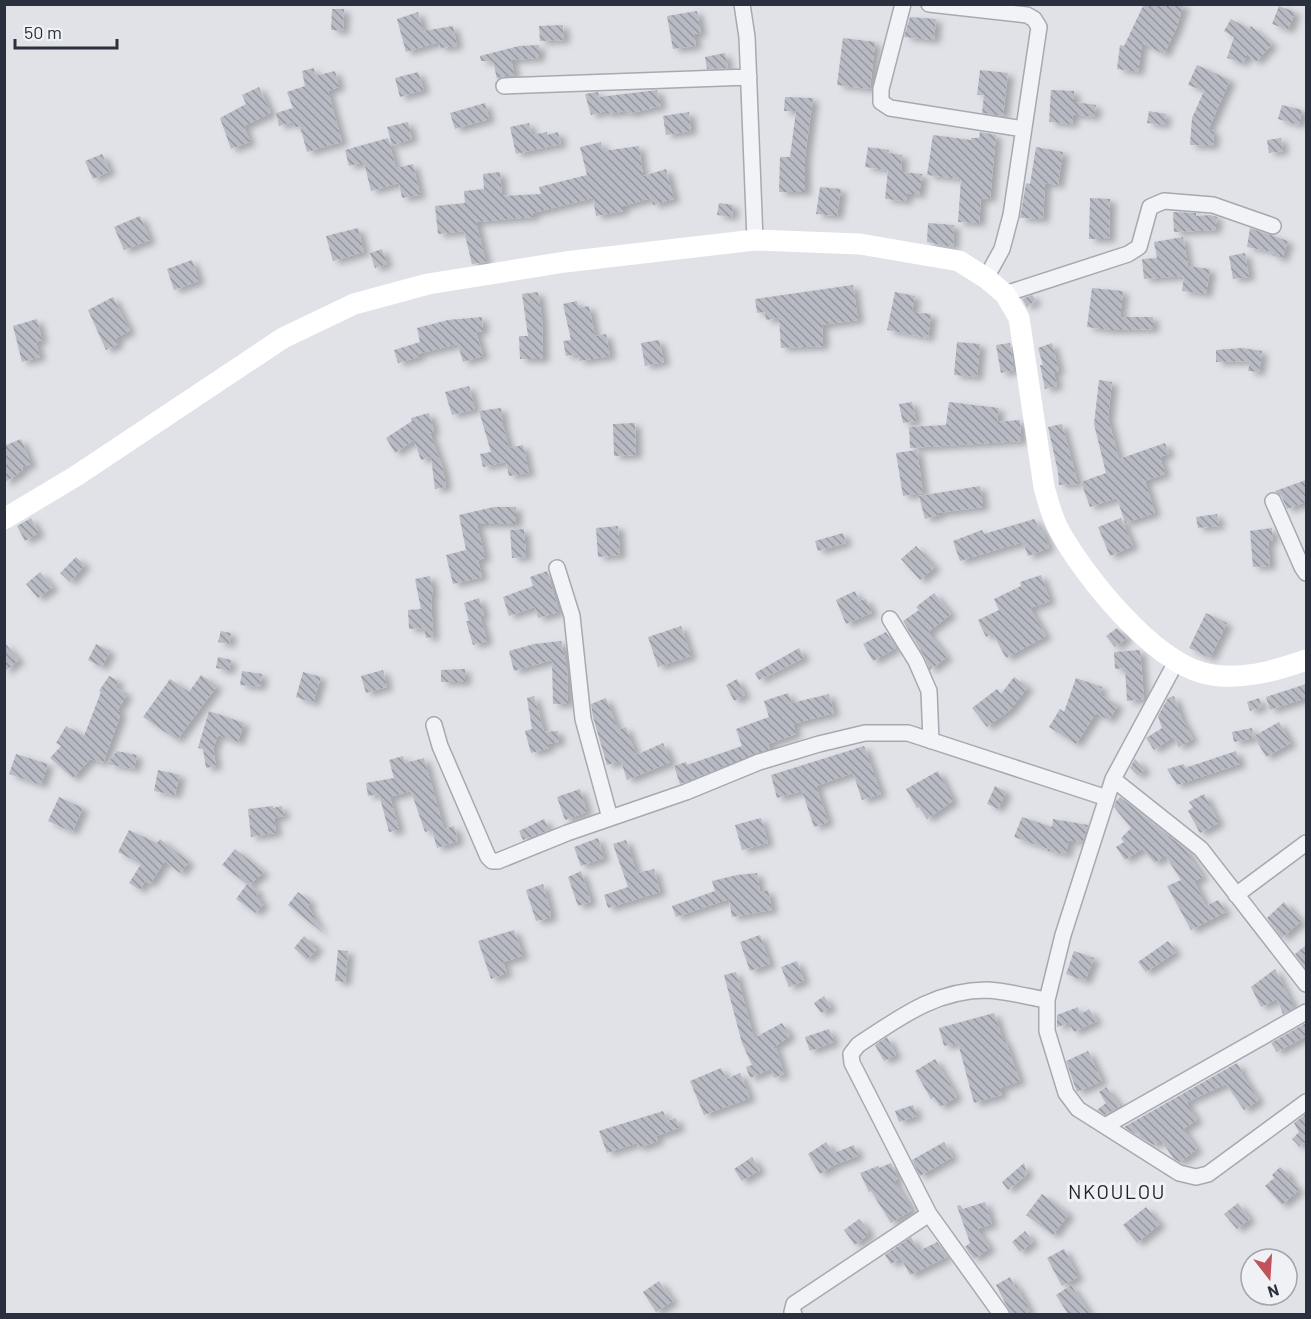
<svg xmlns="http://www.w3.org/2000/svg" width="1311" height="1319" viewBox="0 0 1311 1319" font-family="Barlow,sans-serif">
<defs>
<pattern id="building-back-hatch" width="6" height="6" patternUnits="userSpaceOnUse" patternTransform="scale(1.5)"><rect width="6" height="6" fill="#b8bbc4"/><path d="M-1 5l2 2M0 0l6 6M5-1l2 2" fill="none" stroke="#9698a0"/></pattern>
<filter id="shadow"><feDropShadow dx="6" dy="3.5" stdDeviation="3" flood-color="#0004"/></filter>
</defs>
<rect width="100%" height="100%" fill="#e0e2e7"/>
<path fill="url(#building-back-hatch)" filter="url(#shadow)" d="M1144,4H1184L1176,29L1164,54L1142,43L1138,72L1117,69L1120,45L1124,46Z
M1279,6L1295,12L1288,30L1272,24Z
M332,9H344L343,31L331,30Z
M697,11L701,33L694,34L696,46L673,49L667,16Z
M418,12L423,31L453,26L457,46L440,48L439,42L406,52L397,19Z
M910,17L936,19L934,40L904,37Z
M1231,19L1249,29L1251,26L1272,44L1256,62L1247,54L1243,63L1227,58L1234,37L1224,31Z
M563,25L564,40L540,41L539,26Z
M843,38L875,42L870,89L837,85Z
M539,45V58L511,60L515,76H503L497,79L493,61H481L480,56L519,46Z
M725,53L728,68L707,69L705,57Z
M1197,65L1230,80L1208,130L1214,131L1213,146L1190,145L1192,118L1204,91L1188,85Z
M314,68L315,76L335,71L339,87L328,91L342,142L307,152L300,126L295,128L293,122L279,126L276,113L293,108L287,92L305,86L302,71Z
M980,70L1008,73L1003,116L982,113L984,95H977Z
M418,72L424,90L400,97L395,78Z
M259,87L271,113L244,126L250,142L231,149L220,118L246,104L242,95Z
M657,90L661,106L628,114L627,111L606,114V111L591,115L585,94L598,92L599,97Z
M1051,90L1074,91V102L1096,105L1094,117L1073,114L1072,124L1049,122Z
M785,97L813,98L805,157V192H779L780,157H790L796,111H784Z
M485,103L489,119L455,129L450,113Z
M1282,105L1302,110L1299,125L1278,119Z
M1149,111L1166,114L1164,125L1147,123Z
M689,112L691,131L666,135L663,116Z
M408,122L412,139L392,145L387,127Z
M529,123L532,135L547,132V135L558,132L561,144L516,154L510,127Z
M980,132L996,135L990,199L981,198L979,223L958,222L961,179L927,175L933,135L971,140V138H979Z
M388,138L396,168L413,164L420,195L402,198L399,183L371,191L364,162L349,166L345,150Z
M1281,138L1283,151L1269,153L1267,140Z
M601,142L603,151L639,146L643,176L666,169L674,199L653,205L651,198L623,206V211L596,216L593,198L533,213V217L476,222L486,262L472,264L464,231L438,234L435,206L465,203L464,191L484,189L483,174L500,172L502,196L541,194L539,187L587,175L580,147Z
M868,147L889,150L888,153L902,155L901,172L922,174L919,195L907,193L906,201L885,199L888,170L865,167Z
M1036,147L1063,152L1058,185L1045,183L1043,219L1020,218L1026,183L1030,184Z
M102,154L110,171L93,179L85,161Z
M820,187L841,189L837,216L816,214Z
M1090,198L1110,199L1109,239H1089Z
M719,203L733,205L732,217L717,215Z
M1173,212L1196,213V216L1210,215L1217,217L1215,230L1174,232Z
M140,216L150,240L124,250L114,227Z
M928,223L954,225L953,247L927,242Z
M358,228L364,252L333,261L326,236Z
M1250,228L1288,241L1282,259L1272,255L1273,252L1247,247Z
M1183,237L1188,266L1210,269L1206,294L1182,291L1184,276L1144,279L1142,259L1157,258L1154,242Z
M382,249L387,264L375,268L370,253Z
M1245,253L1249,277L1233,279L1229,256Z
M192,260L199,281L174,290L167,269Z
M853,285L858,320L822,325L823,346L781,348L779,318L766,320L765,312L757,313L755,299Z
M1092,288L1123,291L1120,317H1153V329L1111,330L1087,327Z
M538,292L542,320L543,359H520L519,336H528L522,294Z
M895,292L915,296L912,312L931,314L928,338L887,330Z
M1032,295L1036,300L1027,307L1022,299Z
M113,297L130,331L116,338L118,344L106,350L88,310Z
M577,301L578,308L589,306L595,336L606,334L610,356L579,361L578,354L566,356L563,341L571,340L563,304Z
M482,317L483,331L476,332L483,356L463,362L458,344L418,354L419,357L398,363L394,350L420,342L417,328L448,320Z
M37,319L42,340L36,342L40,357L22,362L13,326Z
M659,340L664,362L645,366L641,343Z
M957,342L980,344L977,377L954,375Z
M1010,343L1014,370L1001,373L996,345Z
M1052,343L1059,371L1054,372L1057,386L1045,389L1040,365H1043L1038,348Z
M1242,348L1262,351L1259,372L1248,371L1250,361L1216,362V350Z
M1099,380L1112,382L1108,418L1119,459L1165,443L1169,454L1160,457L1165,474L1145,481L1155,513L1125,523L1117,498L1090,507L1081,482L1106,473L1094,424Z
M469,386L475,409L452,415L445,392Z
M912,402L916,421L903,423L899,404Z
M949,402L999,408L997,422L1020,420L1021,441L910,448L909,427L946,425Z
M501,408L503,426L509,448L523,445L529,473L509,476L506,462L483,467L480,454L491,452L479,411Z
M429,413L434,431L430,433L443,469L446,487L435,489L431,457L421,460L414,440L395,453L386,438L412,421L411,418Z
M635,423L636,455L614,456L613,424Z
M1062,424L1078,484L1059,485L1058,472L1048,427Z
M21,439L31,464L22,467L23,470L4,483V446Z
M917,450L923,493L903,496L896,453Z
M1306,480V502L1287,509L1282,497L1275,491Z
M980,486L983,507L939,513V515L925,519L919,496Z
M494,507H516V524H477L485,558L478,560L482,577L453,584L446,555L466,550L459,515Z
M1217,514L1219,526L1198,528L1196,517Z
M31,518L39,533L25,541L17,526Z
M1121,518L1133,546L1110,556L1098,527Z
M1034,519L1039,528H1041L1049,548L1028,556L1023,542L960,561L953,541L982,530L984,534Z
M618,526L620,555L598,557L596,528Z
M1272,528L1273,540L1268,541L1270,566L1253,567L1250,531Z
M524,529L526,557L512,558L510,530Z
M843,533L846,543L818,551L815,541Z
M916,546L935,567L920,580L901,559Z
M76,557L85,565L70,582L60,573Z
M547,571L559,612L538,618L535,607L509,616L503,597L533,586L530,577Z
M40,572L53,587L38,598L26,584Z
M1041,575L1050,601L1030,608L1046,636L1006,658L993,634L986,637L978,620L999,610L994,599L1021,586L1020,582Z
M430,576L433,594L431,595L433,637L426,638L424,628L409,629L408,610L421,609L415,579Z
M855,591L859,601L866,599L872,613L846,624L836,600Z
M934,593L951,614L928,632L947,657L930,670L924,656L903,621L919,610L916,607Z
M479,598L484,615L480,616L487,641L473,645L466,621H469L464,603Z
M1206,613L1227,623L1210,658L1189,648Z
M681,626L691,656L658,667L648,637Z
M1117,628L1127,638L1115,647L1106,636Z
M221,631L231,633L229,644L218,642Z
M886,632L896,648L873,661L863,644Z
M561,641L567,668L568,704H553L552,660L514,671L509,651L534,644Z
M4,642L19,660L4,672Z
M96,644L110,651L102,667L88,660Z
M799,648L804,658L759,680L755,673Z
M1140,650L1144,699L1127,701L1125,668L1115,669L1114,652Z
M218,657L231,660L229,671L216,668Z
M465,669V682H441V670Z
M383,670L387,687L366,693L361,676Z
M242,671L262,674L260,687L240,685Z
M303,672L321,677L313,703L296,697Z
M201,675L217,686L177,740L143,717L170,679L189,692Z
M109,676L119,681L115,687L127,694L117,711L120,712V716L103,763L90,759L73,778L50,758L61,746L56,743L66,726L84,736L101,692L99,691Z
M1014,677L1028,687L1010,710L987,727L972,708L997,689L1001,694Z
M1076,678L1102,687L1100,695L1118,705L1109,720L1096,713L1076,744L1049,727L1060,709L1064,712Z
M737,679L745,695L734,701L726,685Z
M1306,684V698L1270,710L1266,697Z
M788,693L792,703L829,694L834,713L793,724L796,734L768,744L770,749L680,784L674,766L686,762L687,765L742,746L736,729L769,717L764,701Z
M534,696L544,732L558,731L559,742L547,744L549,748L531,753L525,731L532,729L527,698Z
M1174,696L1182,719L1193,739L1179,747L1173,737L1154,750L1146,738L1162,728L1158,716L1168,698Z
M606,698L618,730L626,727L636,755L663,743L671,762L627,780L621,761L607,765L593,717L591,704Z
M1259,698L1262,707L1250,711L1247,702Z
M209,711L244,723L238,742L218,735L213,749L216,766L206,768L203,749L198,748Z
M1279,722L1291,743L1266,757L1254,736Z
M1252,728L1254,738L1234,742L1232,732Z
M864,746L881,794L862,800L853,773L816,786L828,822L814,827L802,791L777,798L771,775Z
M117,751L137,755L134,769L107,764Z
M1236,751L1240,764L1177,785L1167,769L1184,764L1185,768Z
M16,754L48,764L41,785L9,774Z
M403,756L405,763L424,758L444,829L454,826L458,841L437,848L432,830L425,832L411,791L390,797L399,830L389,832L379,794L368,796L366,783L394,778L389,760Z
M1135,759L1145,769L1138,776L1130,768Z
M158,770L180,775L175,795L154,791Z
M938,771L953,801L927,819L919,807L917,808L906,789Z
M995,786L1006,792L998,809L987,804Z
M580,789L587,812L565,820L557,797Z
M1204,794L1219,823L1200,833L1188,811L1193,807L1189,802Z
M59,797L83,808L72,832L48,821Z
M1120,797L1185,849L1203,877L1194,881L1206,906L1218,900L1226,912L1191,930L1167,886L1181,880L1165,855L1155,863L1142,849L1125,860L1116,847L1124,842L1121,838L1131,828L1114,807L1116,801Z
M273,806V808L282,806L284,816L274,818L276,833L251,837L248,809Z
M1022,817L1052,827L1053,819L1088,825L1083,842L1069,840L1066,854L1048,851V849L1014,837Z
M761,818L768,843L742,850L735,825Z
M544,819L549,830L523,840L519,831Z
M129,830L157,843L160,839L189,862L180,873L165,861L150,884L145,881L140,890L129,883L141,864L118,852Z
M598,838L604,858L581,866L574,847Z
M626,840L637,873L654,869L660,892L608,908L604,895L628,887L613,844Z
M235,849L264,872L249,885L259,892L256,896L264,903L256,913L236,899L247,884L222,865Z
M581,871L591,902L578,906L568,877Z
M757,873L760,892L768,890L772,910L732,917L729,899L676,917L672,906L715,891L712,881L737,875Z
M543,884L550,909L551,918L536,921L526,890Z
M298,892L311,902L308,906L323,933L288,905Z
M1284,902L1301,921L1282,938L1267,918Z
M514,930L523,956L503,962L507,973L491,979L478,941Z
M760,935L770,964L750,971L740,942Z
M304,936L318,948L307,960L294,948Z
M1168,941L1176,952L1146,972L1138,962Z
M1306,945V969L1295,954Z
M338,950L348,951L345,982L335,981Z
M1074,951L1094,958L1085,981L1066,974Z
M797,961L804,981L789,987L781,967Z
M1275,969L1294,1008L1283,1014L1277,999L1261,1007L1251,987Z
M736,972L754,1038L782,1023L790,1036L771,1049L776,1048L784,1074L774,1078L771,1069L750,1078L746,1067L752,1065L742,1043L724,975Z
M824,996L831,1007L821,1013L814,1003Z
M1078,1007L1080,1015L1089,1009L1097,1021L1074,1032L1069,1023L1057,1027V1015Z
M994,1013L1003,1040H1005L1020,1081L1000,1088L1002,1095L974,1103L958,1043L944,1046L939,1028Z
M1306,1023V1036L1277,1052L1271,1043Z
M829,1029L834,1042L810,1051L805,1037Z
M887,1037L896,1055L884,1061L875,1045Z
M1088,1051L1102,1081L1077,1092L1066,1061Z
M935,1059L957,1097L940,1107L934,1097L931,1099L915,1071Z
M1237,1063L1242,1072L1241,1073L1259,1100L1244,1110L1226,1084L1186,1102L1197,1120L1183,1129L1197,1149L1180,1162L1174,1159L1161,1140L1154,1145L1141,1138L1138,1132L1135,1134L1124,1127Z
M721,1068L726,1079L740,1073L750,1098L704,1115L690,1081Z
M1106,1087L1120,1106L1105,1115L1097,1110L1106,1103L1099,1092Z
M913,1105L917,1116L899,1122L895,1111Z
M663,1111L667,1121L676,1118L679,1128L656,1136L658,1141L638,1148L637,1143L607,1153L599,1131Z
M1306,1114V1146L1304,1142L1300,1147L1292,1139L1299,1132L1294,1123Z
M826,1142L834,1153L854,1145L858,1156L834,1165L820,1174L808,1154Z
M944,1142L953,1157L920,1176L912,1160Z
M752,1157L760,1170L742,1181L734,1169Z
M891,1163L898,1179L894,1181L912,1210L891,1223L871,1191L869,1192L860,1173L878,1166L879,1168Z
M1024,1163L1027,1174L1008,1190L1002,1182Z
M1280,1167L1290,1176L1288,1178L1299,1190L1282,1205L1265,1186L1274,1178L1272,1175Z
M1042,1194L1069,1214L1053,1235L1026,1215Z
M985,1202L992,1224L977,1229L990,1248L974,1259L965,1247L970,1243L957,1206L960,1205L963,1209Z
M1238,1203L1250,1219L1237,1229L1224,1214Z
M1146,1207L1160,1224L1137,1243L1123,1225Z
M859,1219L868,1230V1235L855,1245L844,1230Z
M1025,1231L1033,1242L1020,1252L1012,1242Z
M911,1237L919,1251L937,1242L947,1257L910,1275L901,1258L891,1264L885,1255Z
M1064,1249L1078,1277L1062,1286L1047,1258Z
M1010,1277L1014,1286L1016,1285L1030,1311L1024,1314H1011L996,1285Z
M659,1281L673,1301L656,1312L643,1292Z
M1071,1285L1090,1314H1068L1056,1295Z"/>
<g fill="none" stroke-linecap="round" stroke-linejoin="round">
<defs>
<path id="street" d="M742,4L747,37L755,240
M903,4L881,89V102L890,108L1023,129
M929,4L1027,15L1034,19L1039,27L1011,215L1002,249L986,278
M504,86L749,77
M1005,294L1128,254L1139,247L1150,207L1164,201L1213,205L1273,226
M1273,501L1302,567L1306,573
M557,568L572,616L583,719L610,818
M890,619L916,661L929,691L931,741
M1176,662L1113,779L1063,935L1047,1000V1031L1066,1093L1078,1109L1179,1173L1196,1177L1208,1174L1306,1102
M434,725L440,746L488,857L492,861H498L567,833L686,792L759,762L819,744L865,733H908L1107,798
M1113,779L1201,849L1306,984
M1236,895L1306,843
M1105,1126L1306,1012
M794,1314L792,1312L794,1304L929,1214
M1001,1314L929,1214L852,1063L851,1054L858,1045C899,1018 935,990 987,990C1007,991 1028,997 1047,1000"/>
</defs>
<use href="#street" stroke="#a6a9b1" stroke-width="18"/>
<use href="#street" stroke="#f2f3f6" stroke-width="15"/>
<path stroke="#fff" stroke-width="21" d="M4,519L76,476L283,338L354,304L428,284L565,262L755,240L860,244L959,261L986,278L1005,294L1019,318L1044,487C1048,502 1052,517 1059,530C1084,576 1151,659 1203,673C1237,682 1275,671 1306,660"/>
</g>
<g text-anchor="middle" dominant-baseline="central" stroke-width="6" stroke-linejoin="round" paint-order="stroke">
<g font-size="20" letter-spacing="1.5" fill="#1c212e" stroke="#eff1f5">
<text x="1117" y="1191">NKOULOU</text>
</g>
</g>
<rect width="1311" height="1319" fill="none" stroke="#2a303d" stroke-width="12"/>
<g transform="translate(1269 1277) rotate(163)"><circle r="28" fill="#eff1f5" stroke="#a0a4ab" stroke-width="1.5"/>
<path d="M0-4.5L10 22L0 15L-10 22Z" fill="#c1515a"/>
<text y="-9" font-size="16" font-weight="bold" text-anchor="middle" fill="#2a303d">N</text>
</g>
<path d="M15 39v9h102v-9" fill="none" stroke="#2a303d" stroke-width="3"/>
<text x="24" y="39" font-size="18" fill="#2a303d" stroke="#eff1f5" stroke-width="4.5" paint-order="stroke">50 m</text>
</svg>
